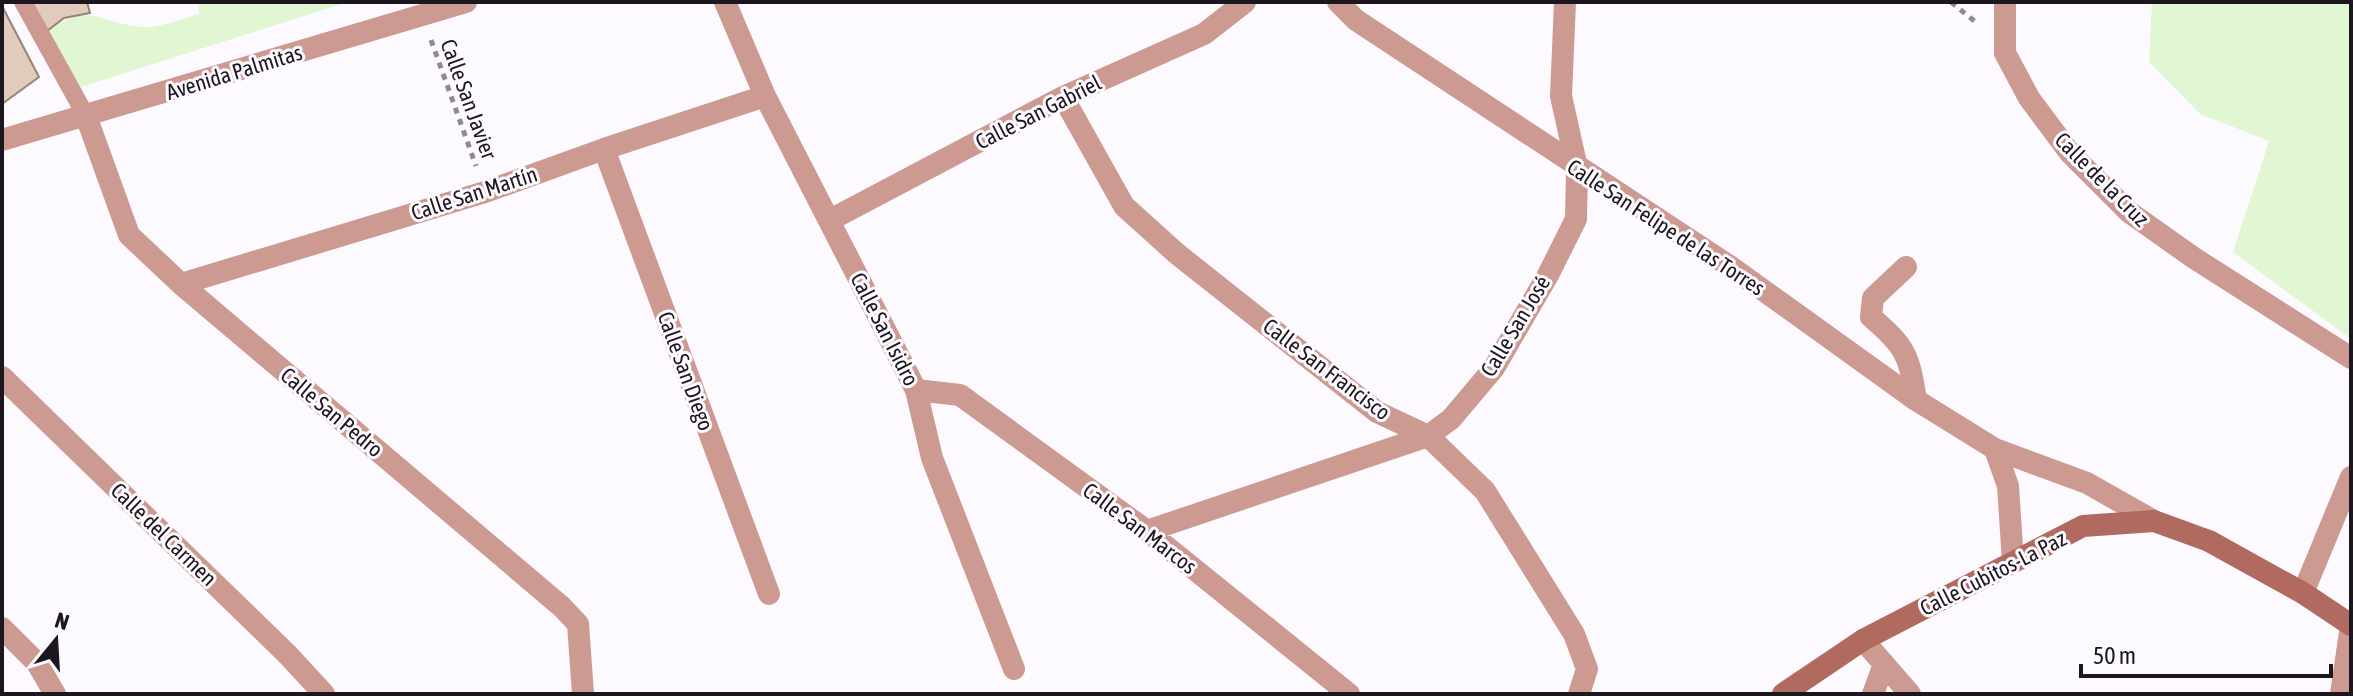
<svg xmlns="http://www.w3.org/2000/svg" width="2353" height="696" viewBox="0 0 2353 696" font-family="'Asap Condensed',sans-serif">
<rect width="100%" height="100%" fill="#fdfaff"/>
<path fill="#e1f6d3" d="M198,2H348L78,88L47,31C93,0 99,24 143,27C160,28 183,18 199,14Z
M2152,2H2351V339L2233,252L2269,141L2200,114L2149,62Z"/>
<path fill="#e1cbbd" stroke="#978275" stroke-width="2" d="M31,2H87L90,13L64,18L47,31Z
M2,6L39,77L2,104Z"/>
<g fill="none" stroke-linecap="round" stroke-linejoin="round">
<path stroke="#8e8a90" stroke-width="5" stroke-dasharray="6 6" stroke-linecap="butt" d="M1951,2L1978,24
M431,40L476,166"/>
<path stroke="#cc9a91" stroke-width="18" d="M23,2L86,116"/>
<path stroke="#cc9a91" stroke-width="22" d="M725,2L765,96L916,390L932,458L1014,669
M1338,2L1356,20L1731,267L1916,400L1995,449L2087,483L2154,521
M2005,2V53L2029,98L2070,153L2129,212L2194,258L2351,358
M1063,97L1124,206L1176,253L1377,412L1428,436L1485,491L1574,634L1587,669L1579,694
M86,116L129,235L181,284L562,607L578,624L583,694
M2,140L466,2
M604,149L769,594
M830,220L1063,97L1204,34L1245,2
M1906,267L1873,298L1871,317C1906,347 1909,355 1916,400
M181,284L485,192L604,149L765,96
M2,377L288,655L324,694
M916,390L960,395L1147,531L1349,694
M1995,449L2008,486L2013,562
M1147,531L1428,436L1451,419L1494,368L1548,275L1576,219L1577,168L1561,96L1565,2
M2303,593L2351,477
M2,628L37,663L55,694
M1863,640L1910,694
M1873,694L1884,664
M2341,694L2351,625"/>
<path stroke="#b16a5f" stroke-width="22" d="M1783,694L1863,640L2083,526L2154,521L2209,541L2303,593L2351,625"/>
</g>
<g text-anchor="middle" dominant-baseline="central" stroke-width="6" stroke-linejoin="round" paint-order="stroke">
<g font-size="22" fill="#1c171f" stroke="#fdfaff">
<text transform="translate(234 72) rotate(-17)">Avenida Palmitas</text>
<text transform="translate(469 99) rotate(70)">Calle San Javier</text>
<text transform="translate(1038 112) rotate(-27)">Calle San Gabriel</text>
<text transform="translate(2102 179) rotate(45)">Calle de la Cruz</text>
<text transform="translate(474 193) rotate(-18)">Calle San Martín</text>
<text transform="translate(1666 227) rotate(33)">Calle San Felipe de las Torres</text>
<text transform="translate(1515 326) rotate(-59)">Calle San José</text>
<text transform="translate(885 329) rotate(63)">Calle San Isidro</text>
<text transform="translate(1327 369) rotate(37)">Calle San Francisco</text>
<text transform="translate(686 371) rotate(70)">Calle San Diego</text>
<text transform="translate(332 412) rotate(40)">Calle San Pedro</text>
<text transform="translate(1140 528) rotate(37)">Calle San Marcos</text>
<text transform="translate(164 534) rotate(44)">Calle del Carmen</text>
<text transform="translate(1993 573) rotate(-27)">Calle Cubitos-La Paz</text>
</g>
</g>
<rect width="2353" height="696" fill="none" stroke="#1c171f" stroke-width="8"/>
<g transform="translate(56 640) rotate(18)" stroke="#fdfaff" stroke-width="6" paint-order="stroke">
<path d="M0-6L14 30L0 20L-14 30Z" fill="#1c171f"/>
<text y="-12" font-size="22" font-weight="bold" text-anchor="middle" fill="#1c171f">N</text>
</g>
<path d="M2081 664v12h250v-12" fill="none" stroke="#1c171f" stroke-width="4"/>
<text x="2093" y="664" font-size="24" fill="#1c171f" stroke="#fdfaff" stroke-width="6" paint-order="stroke">50 m</text>
</svg>
